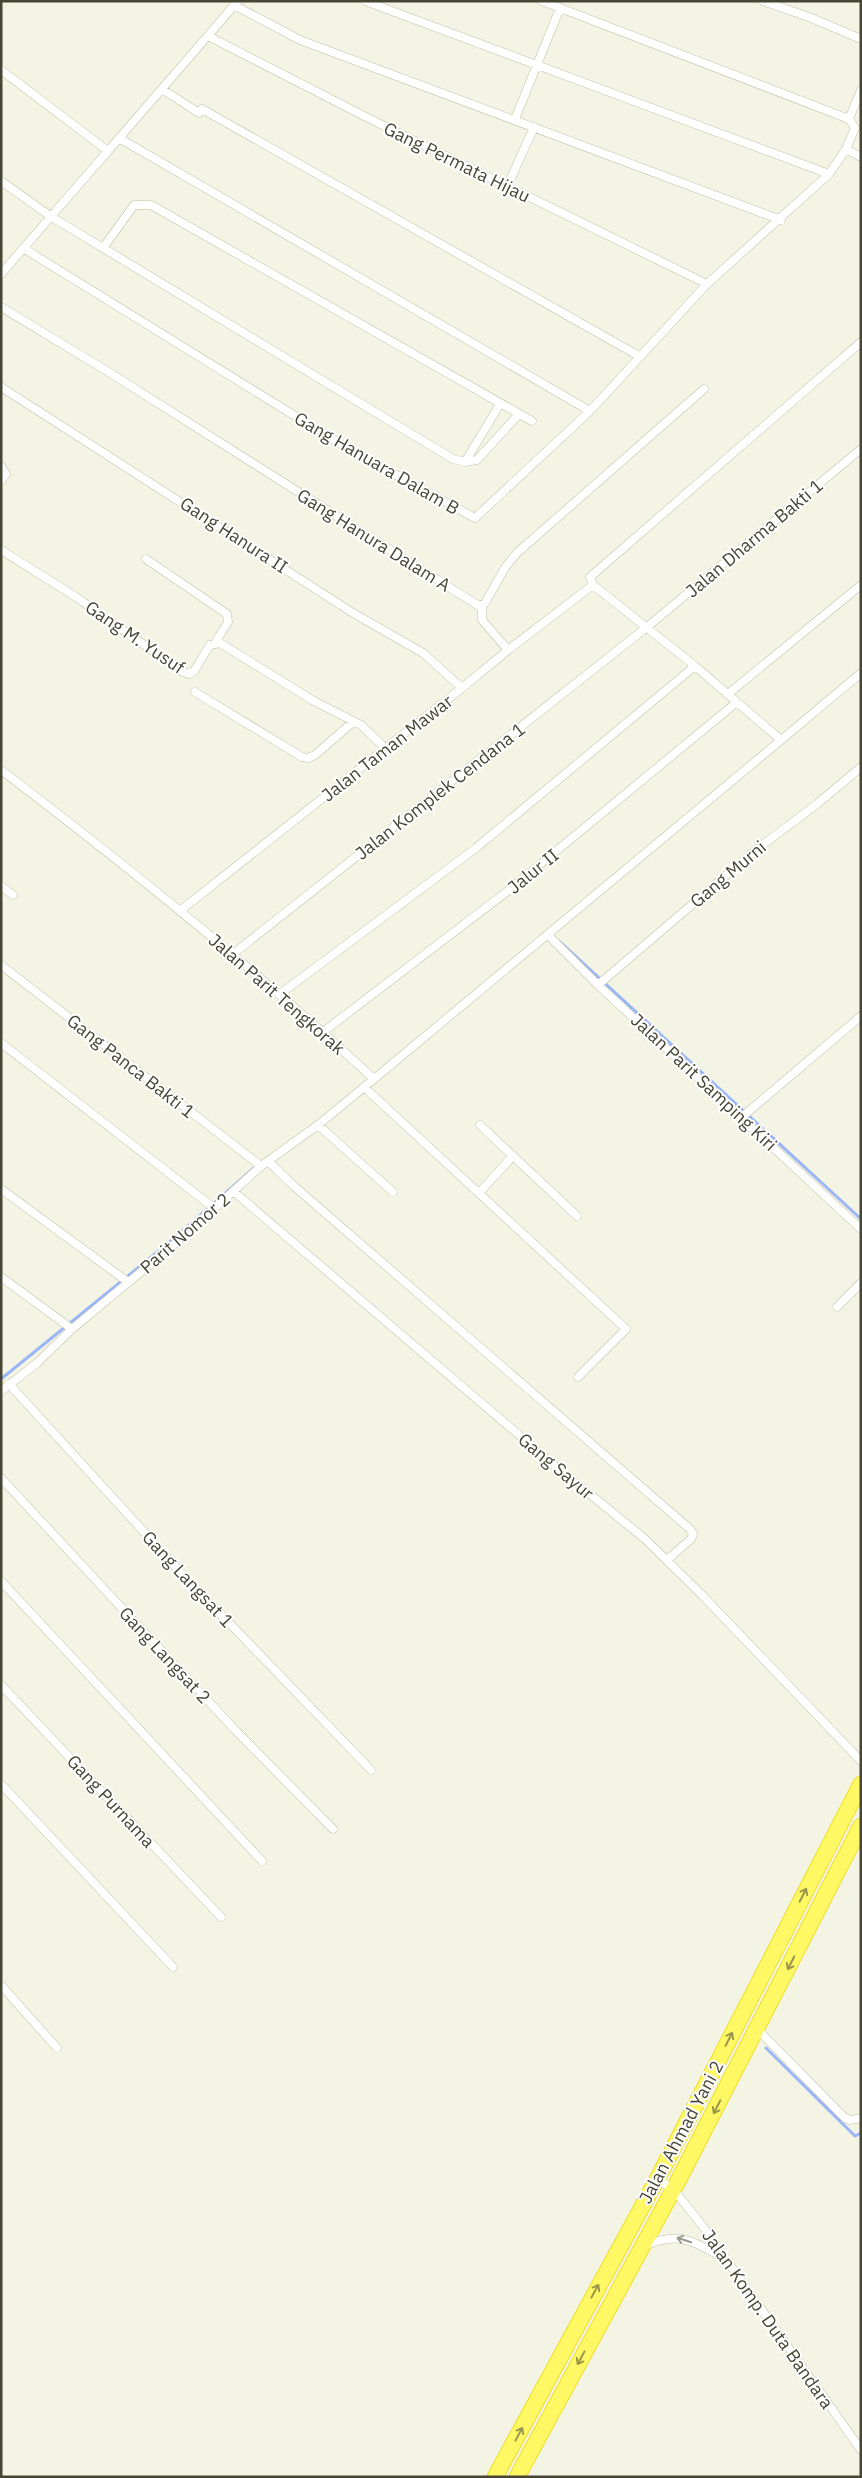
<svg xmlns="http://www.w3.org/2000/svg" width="862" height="2478" viewBox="0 0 862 2478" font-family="'IBM Plex Sans',sans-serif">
<rect width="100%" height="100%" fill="#f4f4e5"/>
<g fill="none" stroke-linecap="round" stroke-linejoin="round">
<path stroke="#9ab6f8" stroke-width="3" d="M559,941L861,1219
M1,1379L171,1241L254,1168
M766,2048L855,2136L861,2133"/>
<defs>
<path id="street" d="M365,1L829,174
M763,1L809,17L861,39
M234,5L300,40L781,220
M208,36L366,117L707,284
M1,70L108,151L238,1
M162,89L199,113L202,109L639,356
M515,119L560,8
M849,119L861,90
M119,138L590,411
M846,149L861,157
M1,181L50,216L453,459L465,462L477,460L519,414
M507,187L534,127
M23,248L347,448L475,518L590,411L707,284L829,174L846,149L855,128L849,119L542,1
M103,248L134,205H151L532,421
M1,274L108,151
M1,307L107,371L479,606L485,603L506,566L518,552L704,389
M1,387L353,613L423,653L462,688
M465,462L500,404
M1,466L6,474L1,481
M1,550L76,597L183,672L189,674L194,671L210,645L220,643L312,700L361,725L386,749
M146,559L227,614L228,622L215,643
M482,606V620L508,650
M195,692L302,757L308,758L315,755L353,722
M728,694L861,585
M781,740L861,673
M1,770C130,868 255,969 374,1079L781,740L695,666L593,585L590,577L861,342
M1,886L13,895
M181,910L462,688L508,650L593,585
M548,935L598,985L861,1229
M233,954L647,627L861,449
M1,965L261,1166
M598,985L757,849L817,804L861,767
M280,994L476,848L695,666
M323,1032L509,890L737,702
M1,1043L214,1208
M364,1087L626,1329L578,1377
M742,1117L861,1016
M318,1125L393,1192
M480,1125L577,1216
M268,1161L295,1187L690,1529L693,1534L691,1539L667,1560
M1,1189L128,1282
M233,1191L553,1464L645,1539L702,1595L861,1761
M479,1193L513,1156
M1,1277L72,1329
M837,1307L861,1283
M9,1384L186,1578L371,1770
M1,1391L37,1363L72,1329L177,1242L261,1166L318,1125L374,1079
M1,1478L237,1732L333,1829
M1,1581L262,1861
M1,1685L221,1917
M1,1784L173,1967
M1,1985L57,2048
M757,2029L845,2118L850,2120L861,2118
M657,2179L673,2189L701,2224L861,2450
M644,2246C679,2231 690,2240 722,2257"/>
<path id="highway" d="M495,2477L661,2172L861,1784
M517,2477L678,2181L861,1826"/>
</defs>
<use href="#street" stroke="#c1bfa6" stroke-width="9"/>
<use href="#highway" stroke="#edde26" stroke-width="17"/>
<use href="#street" stroke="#fff" stroke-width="8"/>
<use href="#highway" stroke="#fff865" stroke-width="15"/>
</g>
<defs><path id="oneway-shaft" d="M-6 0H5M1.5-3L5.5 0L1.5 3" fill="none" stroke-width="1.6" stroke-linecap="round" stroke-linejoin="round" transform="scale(1.25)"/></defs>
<g stroke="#9a964a">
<use href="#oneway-shaft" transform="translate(803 1895) rotate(-63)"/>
<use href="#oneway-shaft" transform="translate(791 1963) rotate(117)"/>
<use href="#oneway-shaft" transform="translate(729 2039) rotate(-63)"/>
<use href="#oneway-shaft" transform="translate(717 2107) rotate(117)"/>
<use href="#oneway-shaft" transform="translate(595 2291) rotate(-61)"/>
<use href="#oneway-shaft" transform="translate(581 2358) rotate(118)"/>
<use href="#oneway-shaft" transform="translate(519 2434) rotate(-62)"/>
</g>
<use stroke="#9a998f" href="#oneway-shaft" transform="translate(684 2240) rotate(-162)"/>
<g text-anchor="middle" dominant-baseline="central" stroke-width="4" stroke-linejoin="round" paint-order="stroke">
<g font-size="18" fill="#474534" stroke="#fff">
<text transform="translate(457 162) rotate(26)">Gang Permata Hijau</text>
<text transform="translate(377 463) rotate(30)">Gang Hanuara Dalam B</text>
<text transform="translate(234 535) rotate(33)">Gang Hanura II</text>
<text transform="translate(754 538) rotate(-40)">Jalan Dharma Bakti 1</text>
<text transform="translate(374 540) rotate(32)">Gang Hanura Dalam A</text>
<text transform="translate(135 637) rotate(34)">Gang M. Yusuf</text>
<text transform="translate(387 748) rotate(-38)">Jalan Taman Mawar</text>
<text transform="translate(440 791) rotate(-38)">Jalan Komplek Cendana 1</text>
<text transform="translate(533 871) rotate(-39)">Jalur II</text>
<text transform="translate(728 874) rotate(-40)">Gang Murni</text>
<text transform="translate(277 994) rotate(41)">Jalan Parit Tengkorak</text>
<text transform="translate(131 1066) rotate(38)">Gang Panca Bakti 1</text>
<text transform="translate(704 1082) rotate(43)">Jalan Parit Samping Kiri</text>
<text transform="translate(185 1233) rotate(-41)">Parit Nomor 2</text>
<text transform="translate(556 1466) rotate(40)">Gang Sayur</text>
<text transform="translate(188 1579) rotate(47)">Gang Langsat 1</text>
<text transform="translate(165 1655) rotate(47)">Gang Langsat 2</text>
<text transform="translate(111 1801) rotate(47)">Gang Purnama</text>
<text transform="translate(681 2132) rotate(-62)">Jalan Ahmad Yani 2</text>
<text transform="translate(768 2319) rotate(55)">Jalan Komp. Duta Bandara</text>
</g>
</g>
<rect width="862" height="2478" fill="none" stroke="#474534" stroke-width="5"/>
</svg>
